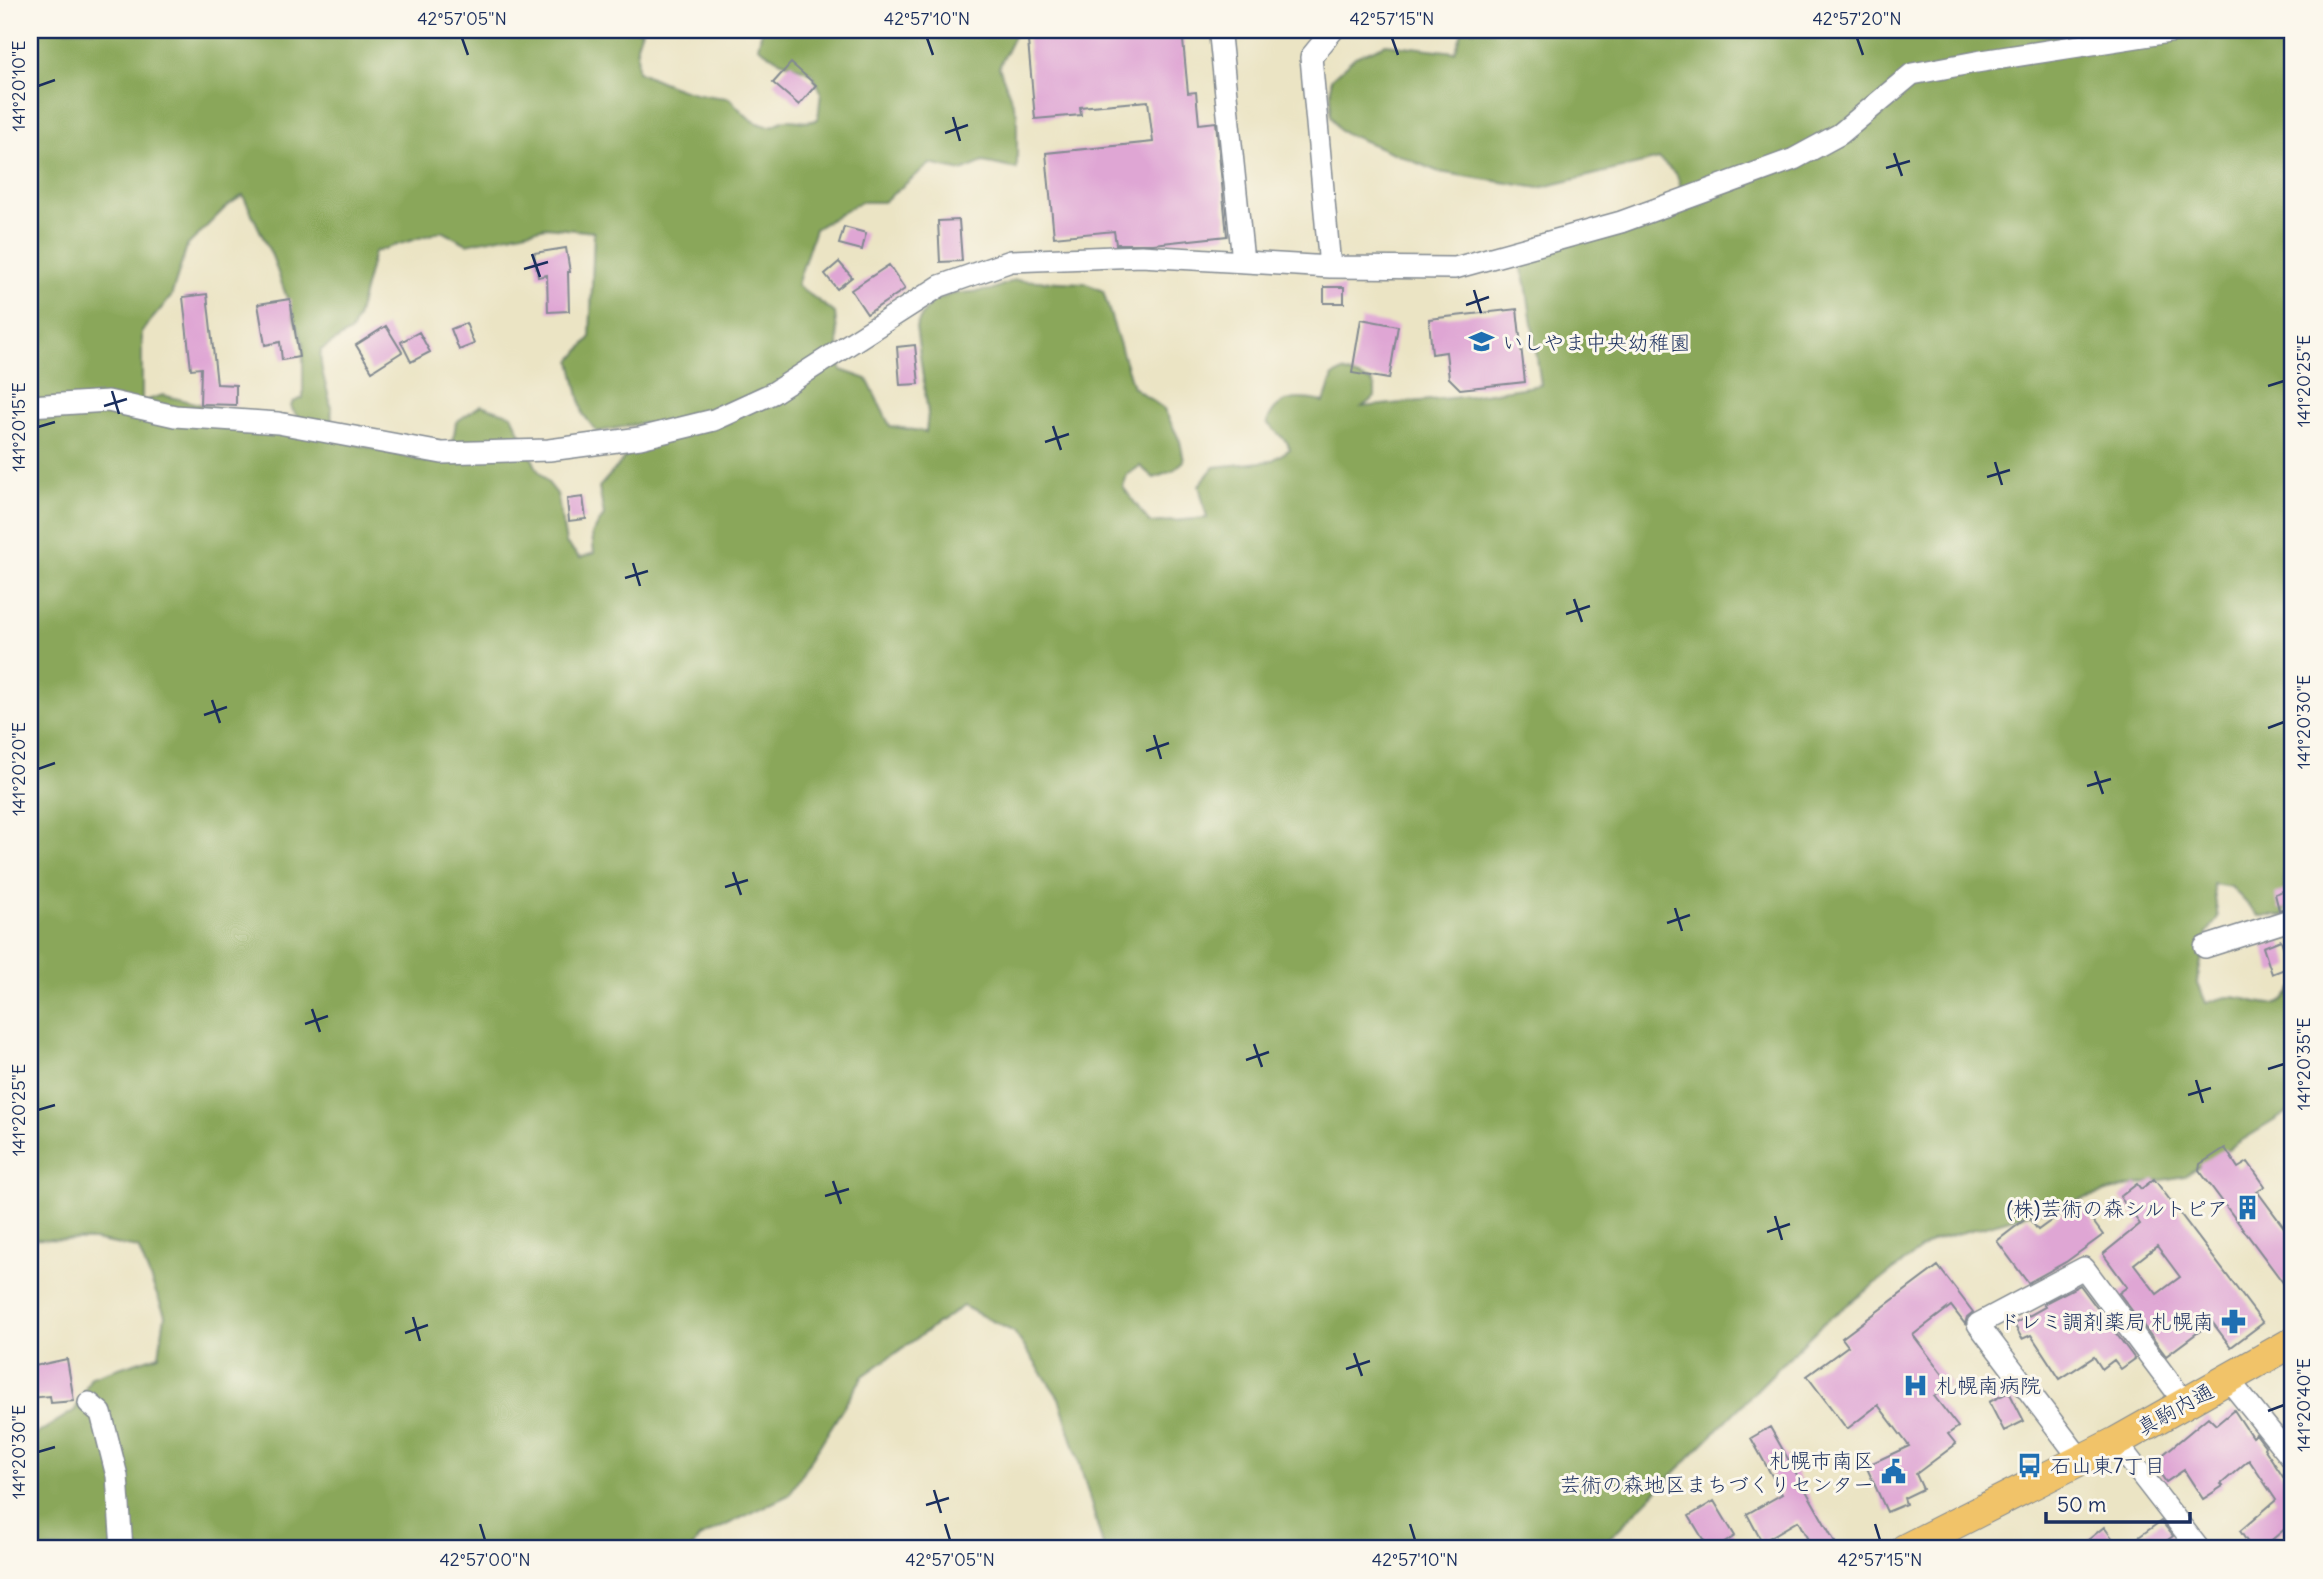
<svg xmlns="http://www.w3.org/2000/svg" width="2323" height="1579" viewBox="0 0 2323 1579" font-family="Delius,'Klee One',sans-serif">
<rect width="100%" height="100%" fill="#fbf7ec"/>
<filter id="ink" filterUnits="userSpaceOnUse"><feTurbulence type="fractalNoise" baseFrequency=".0143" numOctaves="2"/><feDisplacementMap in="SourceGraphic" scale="14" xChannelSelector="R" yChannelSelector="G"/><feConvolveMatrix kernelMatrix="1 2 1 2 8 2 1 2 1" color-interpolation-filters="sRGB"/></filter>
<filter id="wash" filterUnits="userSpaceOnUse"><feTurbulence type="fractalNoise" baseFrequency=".00686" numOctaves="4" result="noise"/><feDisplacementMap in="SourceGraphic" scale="28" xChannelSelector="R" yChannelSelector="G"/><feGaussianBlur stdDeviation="1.57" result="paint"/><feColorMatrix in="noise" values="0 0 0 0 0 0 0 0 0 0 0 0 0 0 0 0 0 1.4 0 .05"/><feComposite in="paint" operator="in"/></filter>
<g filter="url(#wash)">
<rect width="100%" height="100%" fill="#ebe4c4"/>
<path fill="#8aa75a" stroke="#526b5c" stroke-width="2" fill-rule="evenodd" d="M30,30H642L637,45L638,71C669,86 695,96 729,98C740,109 752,126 770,126C776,126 779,121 785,120C797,119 807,125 818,119L821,92L812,73L777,59L758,47L762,30H1017L999,67L1017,114V169L983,162L962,171L930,164L883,202H860L815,229L797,285L835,313L841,370L867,379L890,426L926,432L928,413L916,327L922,315L933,301L952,294L991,290L1015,280L1085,283L1103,291L1133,387L1164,409L1180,441L1184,461L1173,471L1154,478L1140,466L1127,475L1123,487L1150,523L1207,518L1199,485L1214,467L1271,461L1290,449L1287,442L1267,423C1276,395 1299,397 1324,402L1333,376L1343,371L1372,382L1375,389V397L1362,407L1470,396L1541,385L1526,283L1521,267L1552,250L1686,206L1677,175L1659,159L1539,188L1439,172L1340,131L1331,116V79L1355,57L1386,44L1455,52L1463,30H2272L2276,34L2293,30V858L2284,861L2285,916H2259L2231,887L2213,884L2218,918L2207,933L2197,981L2206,1003C2213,1001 2221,998 2228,997C2252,995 2277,1019 2293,988V1109L2184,1176L2121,1188L1932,1241L1822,1324L1599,1549H1104L1078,1458L1059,1398L1014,1332L963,1306L863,1376L789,1495L699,1538L691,1549H30V1438L75,1410L91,1377L159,1355L165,1315L138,1248L93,1240L30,1239ZM243,195L272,256L300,335L303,343V398L293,402L291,406C297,424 315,422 331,425C335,399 318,376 321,350L351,331L357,318L374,252L442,231L467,244L546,227L594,232L590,338L571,361L583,414L597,432L643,423L664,439L632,448L617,467L599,487L604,515L592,534L594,553L580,558L566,543L557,494L537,469L512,415L481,405L456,422L450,461L426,462L163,395L142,402V331L171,297L187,246L226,207Z"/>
<g id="blocks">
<path fill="#dfa6d4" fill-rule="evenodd" d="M1027,30H1182L1188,93L1196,92L1199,124L1216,122L1227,236L1153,244H1116L1114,231L1054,237L1046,153L1153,142L1148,101L1080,107L1081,115L1035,119Z
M791,63L816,85L799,105L773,83Z
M959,220L962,261L940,262L938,221Z
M844,227L866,233L862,250L839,244Z
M566,248L570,272H568L569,311L548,312L547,275L538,277L534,253Z
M839,262L852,277L837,289L825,274Z
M889,265L905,289L867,314L851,290Z
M1324,287H1344V303H1324Z
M207,294L217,384L236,385V405L200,404L201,368L191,369L183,297Z
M290,299L299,357L282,360L280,342L265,345L258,304Z
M1517,309L1525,382L1460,389L1449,378L1446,352L1432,354L1429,319Z
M1361,319L1398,326L1389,379L1352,373Z
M466,323L474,344L459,350L451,329Z
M386,326L402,352L372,371L356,345Z
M419,332L430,352L411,362L401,342Z
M915,345L919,384L900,385L897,347Z
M583,497L586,519L569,521L567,499Z
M2293,887V906L2279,910L2275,894Z
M2281,940L2290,967L2272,974L2263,947Z
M2225,1148L2238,1168L2248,1162L2265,1186L2257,1191L2286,1230L2293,1225V1296L2199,1170L2200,1164Z
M2154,1179L2263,1323L2231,1347L2212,1322L2166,1356L2119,1293L2127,1287L2103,1254L2140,1224L2120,1197L2137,1184L2141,1189ZM2157,1246L2180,1277L2157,1294L2134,1264Z
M2078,1201L2103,1235L2066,1262L2028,1283L1997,1241L2028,1217L2038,1230Z
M1938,1266L1973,1312L1967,1317L1965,1324L1951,1306L1913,1335L1950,1384L1934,1396L1958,1427L1948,1434L1956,1444L1916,1474L1923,1489L1904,1498L1906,1504L1887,1512L1866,1466L1909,1446L1878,1405L1847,1429L1807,1376L1848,1346L1842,1338Z
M2080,1285L2135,1359L2121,1369L2114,1360L2102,1369L2094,1357L2060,1379L2031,1335L2022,1339L2014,1324L2045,1307L2043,1304Z
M67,1359L74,1401L51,1403L50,1396L30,1398V1367Z
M2009,1392L2024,1421L2004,1431L1989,1402Z
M2234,1410L2252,1437L2256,1434L2265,1446L2264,1448L2293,1492V1522L2261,1549H2252L2240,1531L2276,1500L2249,1460L2221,1484L2223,1486L2203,1499L2184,1470L2166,1482L2153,1463L2208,1417L2216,1425Z
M1770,1427L1835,1542L1821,1549H1813L1798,1521L1762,1542L1747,1514L1782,1494L1751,1438Z
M1714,1501L1735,1536L1718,1547L1716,1544L1709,1549L1689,1516Z
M2161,1521L2173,1536L2156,1549H2122Z
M2104,1527L2116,1543L2108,1549H2077Z"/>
</g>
</g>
<g filter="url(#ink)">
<use href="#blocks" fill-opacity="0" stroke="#838a91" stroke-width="2"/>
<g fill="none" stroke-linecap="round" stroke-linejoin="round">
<defs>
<path id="minor" d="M1220,36L1243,261
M1330,267L1311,57L1333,30
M30,406L108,401L175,416L278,423L442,453L549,450L640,438L714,420L773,393L940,286L1011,261L1141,256L1330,267L1455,268L1621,222L1794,159L1840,134L1912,74L1976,62L2182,30
M2205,947L2293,919
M2228,1379L2293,1460
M89,1403L101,1413L117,1476L122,1549
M2116,1442L2199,1549
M2081,1460L1978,1324L2084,1268L2185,1403"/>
<path id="highway" d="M1905,1549L2116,1442L2293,1342"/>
</defs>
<use href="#minor" stroke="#838a91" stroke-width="24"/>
<use href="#highway" stroke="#838a91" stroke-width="32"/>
<use href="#minor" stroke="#fff" stroke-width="21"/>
<use href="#highway" stroke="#f1c369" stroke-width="30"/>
</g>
</g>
<path fill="none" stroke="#1b2f5e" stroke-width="2.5" d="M462,38L468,55M927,38L933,55M1392,38L1398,55M1857,38L1863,55M38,86L55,80M953,117L960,141M945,133L968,125M1894,153L1902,176M1886,168L1910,161M532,254L540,277M524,269L548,262M1474,290L1481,313M1466,305L1489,297M2268,386L2284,381M112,391L119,414M104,406L127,399M1053,426L1061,450M38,427L55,422M1045,442L1069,434M1995,462L2002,485M1987,477L2010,470M633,563L640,586M625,578L648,571M1574,599L1582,622M1566,614L1590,606M212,700L220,723M204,715L227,707M2268,728L2284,722M1154,735L1161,759M1146,751L1169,743M38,769L55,763M2095,771L2103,794M2087,786L2111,779M733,872L741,895M725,887L748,880M1675,908L1682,931M1667,923L1690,915M312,1009L320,1032M305,1024L328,1016M1254,1044L1262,1067M1246,1060L1269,1052M2268,1069L2284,1064M2196,1080L2203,1103M2188,1095L2211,1088M38,1110L55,1105M833,1181L841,1204M825,1196L849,1189M1775,1216L1782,1240M1767,1232L1790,1224M413,1317L420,1341M405,1333L428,1325M1354,1353L1362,1376M1346,1369L1370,1361M2268,1411L2284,1405M38,1452L55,1447M934,1490L941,1513M926,1505L949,1498M480,1524L485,1540M945,1524L950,1540M1410,1524L1415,1540M1875,1524L1880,1540"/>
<defs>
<symbol id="school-bare" viewBox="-9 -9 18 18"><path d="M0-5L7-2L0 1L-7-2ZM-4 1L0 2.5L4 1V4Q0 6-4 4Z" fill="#1f6fb2" stroke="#fbf7ec" stroke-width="2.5" paint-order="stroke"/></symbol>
<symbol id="building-bare" viewBox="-9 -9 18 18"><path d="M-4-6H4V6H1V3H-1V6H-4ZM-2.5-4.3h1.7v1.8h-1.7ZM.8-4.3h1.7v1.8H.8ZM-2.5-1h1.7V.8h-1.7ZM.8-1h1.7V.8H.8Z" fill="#1f6fb2" stroke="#fbf7ec" stroke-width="2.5" paint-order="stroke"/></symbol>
<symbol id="pharmacy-bare" viewBox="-9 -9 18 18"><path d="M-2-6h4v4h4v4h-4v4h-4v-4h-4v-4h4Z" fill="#1f6fb2" stroke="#fbf7ec" stroke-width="2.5" paint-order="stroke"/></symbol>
<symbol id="hospital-bare" viewBox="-9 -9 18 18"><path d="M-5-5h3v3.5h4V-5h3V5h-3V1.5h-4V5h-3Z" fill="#1f6fb2" stroke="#fbf7ec" stroke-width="2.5" paint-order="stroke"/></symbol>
<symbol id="bus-bare" viewBox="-9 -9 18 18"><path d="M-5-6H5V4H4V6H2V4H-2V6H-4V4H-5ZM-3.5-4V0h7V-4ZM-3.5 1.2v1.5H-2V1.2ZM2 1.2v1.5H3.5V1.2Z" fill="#1f6fb2" stroke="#fbf7ec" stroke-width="2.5" paint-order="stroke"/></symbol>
<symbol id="civic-bare" viewBox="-9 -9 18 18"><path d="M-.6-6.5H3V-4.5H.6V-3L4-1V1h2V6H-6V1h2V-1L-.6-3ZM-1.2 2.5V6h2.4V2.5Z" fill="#1f6fb2" stroke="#fbf7ec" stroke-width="2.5" paint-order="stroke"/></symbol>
</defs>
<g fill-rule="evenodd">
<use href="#school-bare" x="1464" y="324" width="35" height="35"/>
<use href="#building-bare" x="2230" y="1190" width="35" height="35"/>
<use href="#pharmacy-bare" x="2216" y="1304" width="35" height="35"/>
<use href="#hospital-bare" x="1898" y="1368" width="35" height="35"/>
<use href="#bus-bare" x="2012" y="1448" width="35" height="35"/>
<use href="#civic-bare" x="1876" y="1454" width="35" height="35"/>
</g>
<g text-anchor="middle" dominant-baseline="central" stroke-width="6" stroke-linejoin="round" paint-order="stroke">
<g font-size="21" fill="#1b2f5e" stroke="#fbf7ec" text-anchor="start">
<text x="1502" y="342">いしやま中央幼稚園</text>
<text x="2228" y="1208" text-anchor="end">(株)芸術の森シルトピア</text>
<text x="2214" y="1321" text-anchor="end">ドレミ調剤薬局 札幌南</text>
<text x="1936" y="1385">札幌南病院</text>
<text x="1874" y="1460" text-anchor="end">札幌市南区<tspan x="1874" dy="24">芸術の森地区まちづくりセンター</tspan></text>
<text x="2050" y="1465">石山東7丁目</text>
</g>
<g font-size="21" fill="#1b2f5e" stroke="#fbf7ec">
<text transform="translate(2175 1409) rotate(-29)">真駒内通</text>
</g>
</g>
<rect width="2323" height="1579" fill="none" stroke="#fbf7ec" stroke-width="77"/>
<path d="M2046 1512v10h144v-10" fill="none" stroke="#1b2f5e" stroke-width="3.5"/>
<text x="2057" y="1512" font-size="21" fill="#1b2f5e" stroke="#fbf7ec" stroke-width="5" paint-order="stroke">50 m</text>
<rect x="38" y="38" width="2246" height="1502" fill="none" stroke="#1b2f5e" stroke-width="2.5"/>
<g font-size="18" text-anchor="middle" fill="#1b2f5e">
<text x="462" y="25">42°57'05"N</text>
<text x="927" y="25">42°57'10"N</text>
<text x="1392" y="25">42°57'15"N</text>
<text x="1857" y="25">42°57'20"N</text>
<text transform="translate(19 86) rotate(-90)" y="6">141°20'10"E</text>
<text transform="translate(2304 381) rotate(-90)" y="6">141°20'25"E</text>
<text transform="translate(19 427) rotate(-90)" y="6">141°20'15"E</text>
<text transform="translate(2304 722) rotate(-90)" y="6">141°20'30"E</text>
<text transform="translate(19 769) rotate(-90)" y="6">141°20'20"E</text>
<text transform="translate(2304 1064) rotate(-90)" y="6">141°20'35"E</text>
<text transform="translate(19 1110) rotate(-90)" y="6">141°20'25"E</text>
<text transform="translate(2304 1405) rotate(-90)" y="6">141°20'40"E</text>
<text transform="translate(19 1452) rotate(-90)" y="6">141°20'30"E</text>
<text x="485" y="1566">42°57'00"N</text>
<text x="950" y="1566">42°57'05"N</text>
<text x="1415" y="1566">42°57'10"N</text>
<text x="1880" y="1566">42°57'15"N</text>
</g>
</svg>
